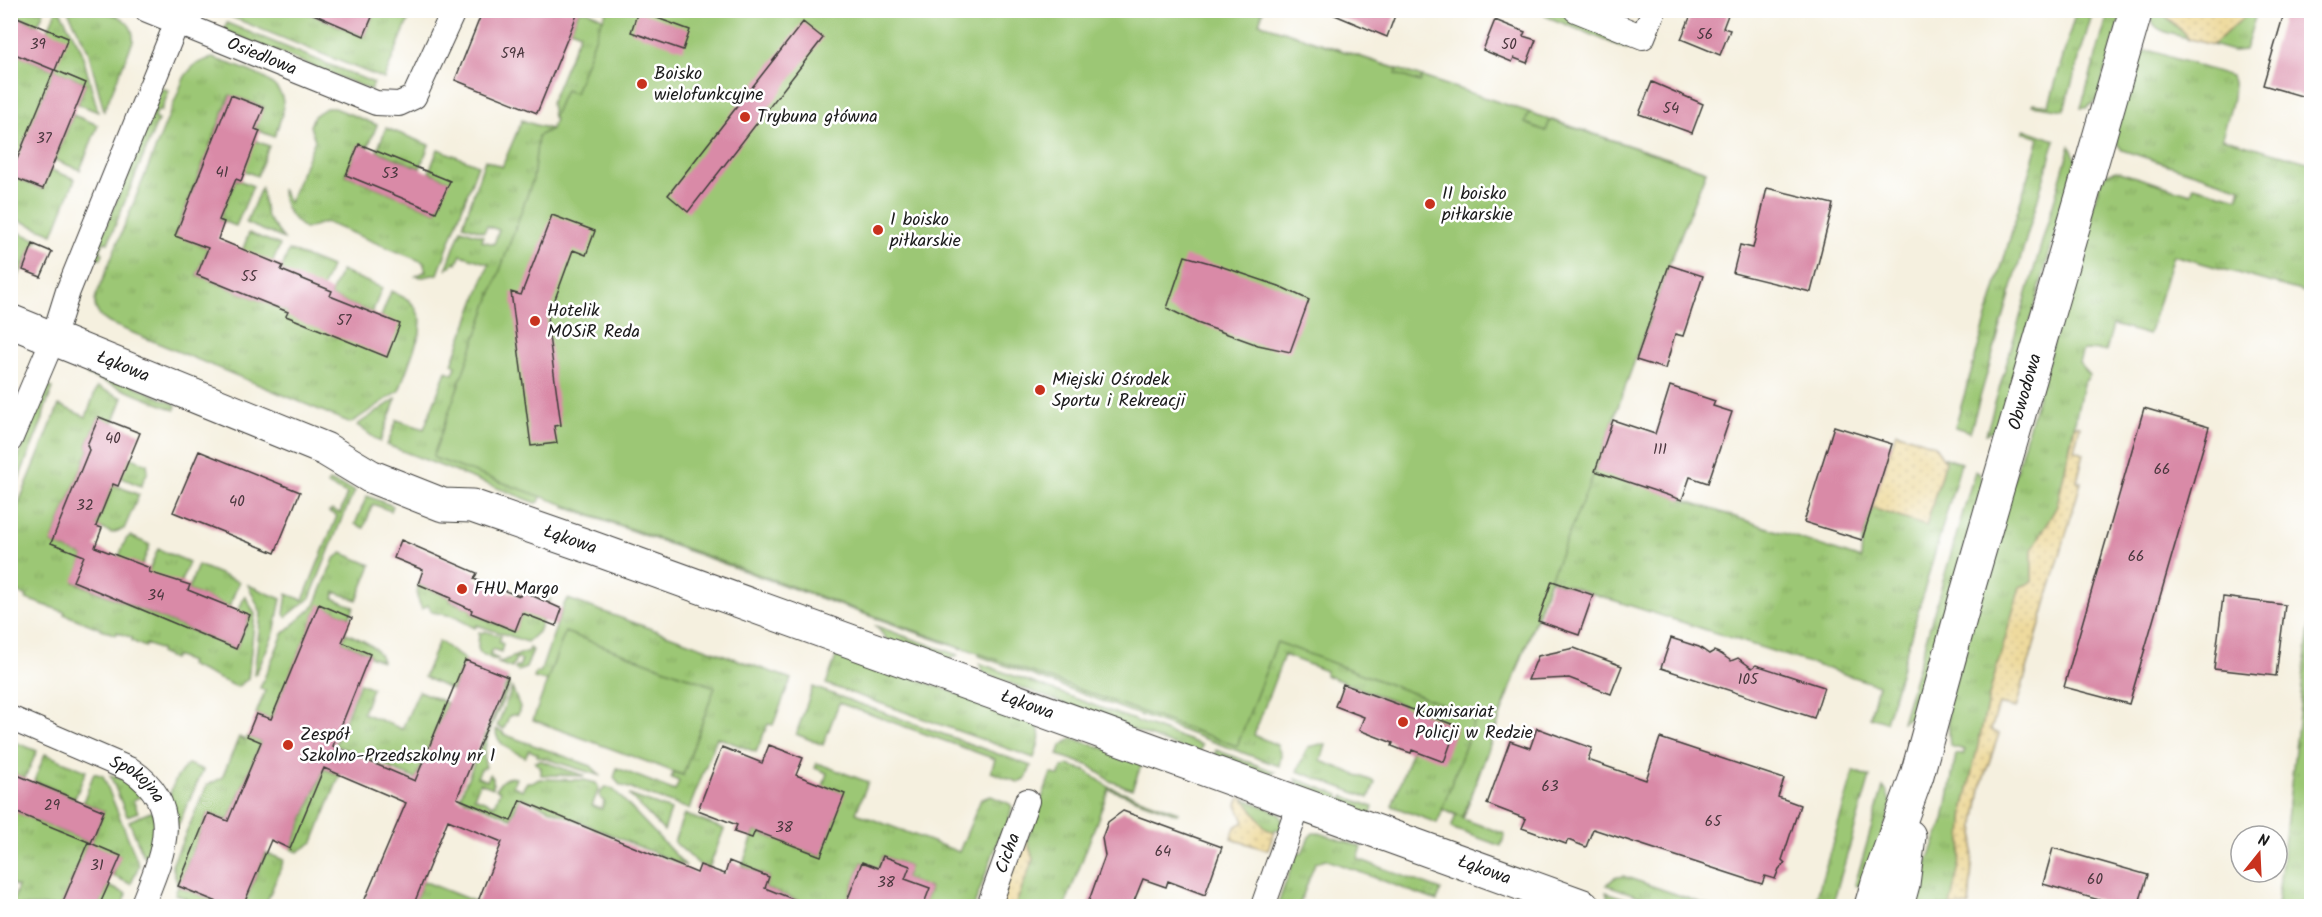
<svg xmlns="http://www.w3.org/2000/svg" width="2322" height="917" viewBox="0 0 2322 917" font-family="Kalam,sans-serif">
<defs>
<pattern id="grass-tufts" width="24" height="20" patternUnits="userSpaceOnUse" patternTransform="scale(1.5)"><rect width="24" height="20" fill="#9cc774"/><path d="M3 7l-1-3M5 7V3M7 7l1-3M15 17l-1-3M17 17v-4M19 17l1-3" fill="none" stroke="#86aa64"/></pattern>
<pattern id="sand-dots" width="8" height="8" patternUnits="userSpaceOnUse" patternTransform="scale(1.5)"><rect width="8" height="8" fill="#eeda9e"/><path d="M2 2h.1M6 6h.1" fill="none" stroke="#ccba88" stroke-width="1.8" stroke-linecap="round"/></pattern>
</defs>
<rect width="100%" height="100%" fill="#fff"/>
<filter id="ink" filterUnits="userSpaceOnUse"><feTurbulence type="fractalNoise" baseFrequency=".0167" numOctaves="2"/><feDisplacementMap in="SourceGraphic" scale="12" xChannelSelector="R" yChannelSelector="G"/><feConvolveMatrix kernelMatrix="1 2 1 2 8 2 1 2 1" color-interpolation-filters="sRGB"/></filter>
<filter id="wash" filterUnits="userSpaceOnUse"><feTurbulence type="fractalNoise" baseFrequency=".008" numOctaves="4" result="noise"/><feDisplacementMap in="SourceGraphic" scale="24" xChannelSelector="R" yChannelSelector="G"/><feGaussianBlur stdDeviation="1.35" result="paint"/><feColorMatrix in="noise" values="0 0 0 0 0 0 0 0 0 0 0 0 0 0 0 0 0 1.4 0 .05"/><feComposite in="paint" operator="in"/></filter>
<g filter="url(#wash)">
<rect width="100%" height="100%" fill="#f5f0df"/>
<path fill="url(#grass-tufts)" stroke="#5c7248" stroke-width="1.5" d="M10,11L11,10L44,11L38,25L11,14Z
M56,11H60L81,49L98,112L78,104L86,83L55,70L48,30Z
M68,11C89,10 136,9 133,41L104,111L88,50Z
M223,11H302L364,36L375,11H412L384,79L226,15Z
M579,11H588L604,19L605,16L613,18L568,125L553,118L551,102L580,33L571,29Z
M1263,11L1259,23L1706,171L1669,265L1595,470L1861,559L1862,540L1872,508L1926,526L1945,462L1942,457L1961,463L1886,722L1870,717L1878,685L1550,580L1463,819L1505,834L1501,846L1451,828L1456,815L1443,810L1437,823L1392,806L1412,750L1403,705L1325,675L1326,671L1284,655L1254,735L1277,745L1281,755L1279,766L979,656L980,649L1161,294Z
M1547,11H1554L1627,40L1629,44L1627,49L1545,16Z
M2076,11H2093L2064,110L2032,105L2033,103L2049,105Z
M2109,11H2117L2120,18L2097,100L2086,108H2081Z
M2149,11H2165L2164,15L2190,39C2172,33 2150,33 2149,11Z
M2245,11H2257L2245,50L2233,51L2212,45L2243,18Z
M227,23L374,83L371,90L224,30Z
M2142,51H2151L2231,76C2239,93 2226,120 2222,138L2311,163V294L2173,255L2149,335L2113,325L2106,351L2083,350L2079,363L2090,375L2083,384L2057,506L2032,550V582L2020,587L1991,688L1964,807L1961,857L1950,906H1910L1944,820L1956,754L1963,755L1965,750L1950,746L1947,709L2100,182L2107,174L2116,171L2191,194L2194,186L2238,198L2241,188L2122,150L2116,142L2114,133L2136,57Z
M10,52L54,70L11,176L42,189L51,170L75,179L53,234L11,217Z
M213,58C235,67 284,77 283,105C283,116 278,127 274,137L255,129L264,107L230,95L175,235L208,248L197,275L288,312L381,317L391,291L409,300L415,307L421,320L420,333L399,391L351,423L109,323C99,317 92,309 96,296L184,78C192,65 199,61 213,58Z
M162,88L169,91L161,111L158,110L154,118L158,120L108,243L104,242L100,251L103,253L101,259L94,256Z
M326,108H335L377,125L368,147L359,144L346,175L436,212L449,181L429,172L438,149L478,165L438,274L423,277L416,276L426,271L423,262L325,222L305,229C291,218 282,207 282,189L289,203L315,140L310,126L314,116Z
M73,115L98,125L80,170L55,160Z
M522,120C538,127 550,128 565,133L543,492L539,502L536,503L387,445L397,420L424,429L446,371L453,374L456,366L452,364L489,264L461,255L457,263L455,262L446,270L461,229L483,236L482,241L494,244L499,230L487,226L484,232L463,225L485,160L502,167Z
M386,128L429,145L420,168L377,151Z
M2024,129L2055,140L1970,432L1955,427L2039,138L2023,132Z
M251,139L269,146L257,176L240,169Z
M2070,146L2076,159L2001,426L1997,430L1986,434Z
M236,179L253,186L236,226L219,220Z
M261,188L267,217L284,239L246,223Z
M10,229L38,240L33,245L15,284L11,282Z
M249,233L280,245L271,266L241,254Z
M289,250L331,267L321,292L281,270Z
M341,271L382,288L372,313L330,296Z
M91,366L176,405L175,410L87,375Z
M47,386L53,388L44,411L43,419L11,498V475Z
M97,387L123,398L113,423L99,417L87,445L89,450L51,543L84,556L74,582L236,649L250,616L238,611L245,596L255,614L248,679L237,687L189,665L190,662L175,656L173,659L160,653L161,650L146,644L145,647L132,641V638L117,632L116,635L64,614L65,612L26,599L27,596L11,590V522L59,405L86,417Z
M396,399L380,442L357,425Z
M129,457L147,464L148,471L141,486L117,476Z
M1975,471L1979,473L1983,484L1920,707L1916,714L1902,722Z
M329,481L355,491L342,518L310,598L286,617L284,614L287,594L303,600L337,516L329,512L332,510L340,513L347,494L327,485Z
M113,484L139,495L124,529L112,533L96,526Z
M367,496L393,506L391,511L373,504L364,528L355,524Z
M566,505L965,637L962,649L565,507Z
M130,536L150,545L140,570L117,561L126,539Z
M158,549L189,562L179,586L148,573Z
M342,553L371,565L357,600L335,592L333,598L354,607L350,617L319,605L271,719L256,714L265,691L260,688L283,634L315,605L334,559Z
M198,565L239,582L229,607L188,590Z
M418,584L451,598L450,601L472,610L471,613L514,631L525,607L551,599L538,632L527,642L477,625L475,628L458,619V617L432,612L428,605L422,609L417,597Z
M248,585L281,599L274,633L256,674L254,675L261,613Z
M568,599L791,679L773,725L768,724L756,752L717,737L689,809L620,785L614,778L617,768L675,791L679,781L671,778L673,772L683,775L565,633L547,681L534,678L536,672L540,673L564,604Z
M2311,610V906H2277Z
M876,626L958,655L947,661L887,640Z
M484,631L501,636L499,642L503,644L501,652L492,649L490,655L498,659L494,660L480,653L478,648L479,632L483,633Z
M346,633C361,640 377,644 382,661L369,656L370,654L342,642Z
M439,641L465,660L452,690L424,677Z
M529,648L533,650L526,668L518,671L515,669L516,666L519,667L522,660L516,658L512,668L498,663L528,651Z
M838,651L1035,721C1043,735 1039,743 1034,758L826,684Z
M979,663L1202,745L1199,755L983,673Z
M508,681L509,687C500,707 478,747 486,767L481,769L477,777L487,781L490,774L493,778V788L480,783L474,797L494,805L500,791L496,789C501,781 506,775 516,778L513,786L522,790L527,782H534L539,779L584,780L596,783L599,788L592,806L602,809L604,801L601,799C599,795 601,788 606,787L613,789L686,866L520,797L511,818L460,797Z
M360,683L372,688L363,713L402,729L419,691L447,703L416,779L335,745Z
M813,687L1031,766C1028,774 1027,780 1018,782L991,772L995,759L839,703L823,745L796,734Z
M512,688L520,707L518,714L509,716L504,729L497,726Z
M496,729L503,732V734L591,766L601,776L537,756L538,754L529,750L525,757C513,751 495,745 496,729Z
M247,736L261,742L228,821L208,813L178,886L227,906H189L187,899L175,894L178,886L172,865L207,785L222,778L239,737L245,740Z
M1072,738L1143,761L1132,789L1110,781L1090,766L1058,755L1061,746Z
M10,740L37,751L25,778L11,772Z
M1321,744L1326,745L1321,761L1375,782L1369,798L1297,771L1308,747Z
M1216,750L1275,772L1270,775L1213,759Z
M45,754L86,771L75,798L34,781Z
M539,760L585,776L541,775V768L535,762Z
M817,763L868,782L856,813L959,852L981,799L991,796L1010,804L1012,807L1006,832L1000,835L974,906H923L930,888L905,879L910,866L883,856L878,868L862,862L845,906L827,904L826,906H813L765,888L769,877L742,866L755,831L821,856L844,794L823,786L827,773L815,768Z
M188,764L203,770L170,843C168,812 163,788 188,764Z
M1068,765L1086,771L1109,787L1178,812L1177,814L1109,789L1065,906H1015L1033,859L1027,840L1051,773L1059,776L1062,768Z
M324,769L340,775L313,842L298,852L291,849Z
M1854,771L1870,777L1832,906H1814Z
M94,773L103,776L139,865L131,884L113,876L120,856L91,844L104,811L83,802Z
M110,775L122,779L144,795L133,800L138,812L127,816Z
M1296,779L1339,795L1338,798L1342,799L1344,796L1373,807L1370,817L1300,789Z
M1883,787L1887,792L1891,805L1867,888L1855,885Z
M629,795L671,810L664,831Z
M1243,798L1279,813L1282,820L1281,830L1276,829L1274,832L1266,829Z
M11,810L88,842L61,906H11L18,887L11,884Z
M153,811L157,822L149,857L143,855L129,821Z
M684,814L724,829L709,868L700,865L674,842Z
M1313,833H1320L1362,847L1358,859L1441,890L1437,901L1325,859L1315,863L1299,906H1277L1297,852L1302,853L1309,837Z
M266,853L284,860L265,906H243Z
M1623,876L1710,906H1667L1607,885L1614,878Z
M423,881L486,906H413Z
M108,886L127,894L122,906H99Z
M1606,892L1646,906H1616L1608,899Z"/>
<path fill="url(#sand-dots)" stroke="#857b5d" stroke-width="1.5" d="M2165,11V10L2245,11L2243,18L2212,45L2190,39L2164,14Z
M2075,425L2080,426L2074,450L2084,453L2077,481L2081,482L2016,708L1999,704L1991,730L1999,734L1982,783L1975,824L1969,906H1950L1961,857L1964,807L1991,688L2020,587L2032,582V550L2057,506Z
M1896,432L1934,445L1945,461L1926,526L1872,508Z
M1240,797L1243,798L1266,829L1274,832L1268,850L1231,839L1235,827L1244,822L1237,805Z
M1027,840L1033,859L1015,906H997L1019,846Z"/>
<path fill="#9cc774" stroke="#5c7248" stroke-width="1.5" d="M607,11H1263L1259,23L1388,66L1398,69L1396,74L1420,82L1422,77L1529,112L1525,123L1546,131L1550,120L1706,171L1669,265L1595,471L1550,579L1463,817L1442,809L1476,717L1277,642L1237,746L434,458L433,456L533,179L538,136L551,129L555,119L553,118L565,90L575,93L599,27Z
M565,632L715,687L683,775L533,720Z"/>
<g id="blocks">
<path fill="#d98aa7" d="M304,10H375L364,36Z
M483,10H579L537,113L455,80Z
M1323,10H1397L1387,37Z
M1698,10H1716L1728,15L1723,28L1730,30L1720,55L1681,39L1691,15L1695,17Z
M2285,10H2312V99L2263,85Z
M638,11L690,30L683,50L631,32Z
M10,14L68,38L55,70L86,83L43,189L10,176L54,70L10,52Z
M1495,20L1525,32L1523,36L1536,40L1527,63L1514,58L1512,62L1483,50Z
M803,22L823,38L688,212L668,195Z
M1652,82L1703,104L1692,133L1639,114Z
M231,95L264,108L255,129L260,131L241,181L236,179L219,220L224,222L218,239L283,266L281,270L332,291L330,296L400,324L387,357L286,316L288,312L197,275L208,248L175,236Z
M359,144L450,181L436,212L346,175Z
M1767,188L1833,204L1811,292L1733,273L1740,245L1753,248Z
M552,215L595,231L586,255L573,250L547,321L561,425L554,426L557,443L531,446L511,292L521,295Z
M33,244L52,252L41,277L23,270Z
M1185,256L1217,265L1279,286L1309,300L1290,352L1258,345L1197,323L1167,308Z
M1669,265L1703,276L1683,336L1675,334L1665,369L1636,360Z
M1670,386L1715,401L1713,406L1732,412L1708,483L1690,477L1682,500L1595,471L1613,420L1655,434Z
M2144,408L2209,427L2129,704L2064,687Z
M99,417L140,433L118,486L113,484L96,526L102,528L95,547L150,568L149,572L190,585L188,590L250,615L236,649L73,581L84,556L51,543L89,450L87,445Z
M1834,426L1892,444L1862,540L1804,522Z
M199,451L300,492L275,553L173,512Z
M401,540L477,573L474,579L493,587L520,596L522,591L562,609L556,626L522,613L515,631L471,613L472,610L450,600L451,598L418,584L423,570L394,558Z
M1552,581L1593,595L1579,635L1538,621Z
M2223,597L2285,605L2276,676L2214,669Z
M319,604L352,618L342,642L370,654L333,746L415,781L465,660L508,677L457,798L511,821L520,800L697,873L700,865L725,874L729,861L769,877L765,888L808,905V906H476L502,842L448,820L413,906H362L406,803L324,768L290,849L271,840L243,906H227L178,886L208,813L228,821L261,742L247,736L256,714L271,719Z
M1671,638L1699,647L1709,654L1714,651L1721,654L1731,661L1738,658L1752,668L1756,665L1824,687L1814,718L1661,668Z
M1574,648L1622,666L1611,694L1569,678L1528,680L1538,656Z
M1343,684L1457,726L1444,762L1412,750L1411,753L1402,750L1392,746L1393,743L1359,730L1364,717L1335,706Z
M1537,728L1592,748L1588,760L1646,780L1660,738L1784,779L1778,797L1800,805L1782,860L1785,863L1779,869L1775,879L1765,876L1762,884L1593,829L1586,847L1568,840L1566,844L1522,828L1526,819L1487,804L1510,741L1530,748Z
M769,745L803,758L796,775L845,794L821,856L755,831L752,838L734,832L737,825L698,810L722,747L762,763Z
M10,772L104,811L91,843L10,810Z
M1123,811L1222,847L1205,895L1168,881L1166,887L1143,879L1132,906H1087L1105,856L1102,838L1108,822Z
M88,842L121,856L108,886L99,906H61Z
M2053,848L2148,875L2138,906H2120L2043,884Z
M883,856L910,866L905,879L930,888L923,906H845L862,862L878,868Z"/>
</g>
</g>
<g filter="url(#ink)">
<use href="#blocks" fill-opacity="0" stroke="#3d3c39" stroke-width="1.5"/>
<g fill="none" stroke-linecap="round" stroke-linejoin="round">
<defs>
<g id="street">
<path id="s1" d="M147,10L376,103L399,104L414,97L454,10"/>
<path d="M1576,10L1643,37L1654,10"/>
<path d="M10,440L53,339L68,291L177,22"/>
<path id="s2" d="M10,718L131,770C186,807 162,856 142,906"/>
<path id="s3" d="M989,906L1027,801"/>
<path d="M1263,906L1299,804"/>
</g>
<g id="secondary">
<path id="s4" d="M10,321L325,449L370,476L443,505L472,506L590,547L1583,906"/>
<path id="s5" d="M1871,906L1878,882L1917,775L1967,593L2136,10"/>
<path d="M1897,906L1903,884L1909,836"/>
</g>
</defs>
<use href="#street" stroke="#3d3c39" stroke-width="26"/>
<use href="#secondary" stroke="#3d3c39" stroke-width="35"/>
<use href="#street" stroke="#fff" stroke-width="24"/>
<use href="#secondary" stroke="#fff" stroke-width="33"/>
</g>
</g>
<g fill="#c8321e" stroke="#fff" stroke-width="2">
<circle cx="642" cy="84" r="6"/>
<circle cx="745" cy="117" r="6"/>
<circle cx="1430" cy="204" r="6"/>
<circle cx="878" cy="230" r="6"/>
<circle cx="535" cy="321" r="6"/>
<circle cx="1040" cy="390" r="6"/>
<circle cx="462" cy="589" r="6"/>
<circle cx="1403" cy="722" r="6"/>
<circle cx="288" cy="745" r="6"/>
</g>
<g text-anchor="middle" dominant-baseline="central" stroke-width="5" stroke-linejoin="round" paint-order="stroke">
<g font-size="15" fill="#4b383f">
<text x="1705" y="35">56</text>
<text x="38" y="45">39</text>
<text x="1509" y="45">50</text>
<text x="513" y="54">59A</text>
<text x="1671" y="109">54</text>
<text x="44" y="139">37</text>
<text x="222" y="173">41</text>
<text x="390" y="174">53</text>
<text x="249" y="277">55</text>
<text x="344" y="321">57</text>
<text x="113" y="439">40</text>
<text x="1660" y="450">111</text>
<text x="2162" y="470">66</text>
<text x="237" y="502">40</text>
<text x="85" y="506">32</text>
<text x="2136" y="557">66</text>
<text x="156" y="596">34</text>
<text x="1748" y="680">105</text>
<text x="1550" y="787">63</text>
<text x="52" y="806">29</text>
<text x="1713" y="822">65</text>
<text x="784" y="828">38</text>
<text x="1163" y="852">64</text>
<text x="97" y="866">31</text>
<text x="2095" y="880">60</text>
<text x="886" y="883">38</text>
</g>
<g font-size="18" fill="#1c1c1c" stroke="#fff">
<text stroke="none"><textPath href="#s1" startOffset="124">Osiedlowa</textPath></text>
<text stroke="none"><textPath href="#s4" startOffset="122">Łąkowa</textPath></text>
<text stroke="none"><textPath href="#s5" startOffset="537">Obwodowa</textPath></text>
<text stroke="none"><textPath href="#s4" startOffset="604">Łąkowa</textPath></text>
<text stroke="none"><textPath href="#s4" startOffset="1090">Łąkowa</textPath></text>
<text stroke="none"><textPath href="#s2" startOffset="142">Spokojna</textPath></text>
<text stroke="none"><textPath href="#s3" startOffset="56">Cicha</textPath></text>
<text stroke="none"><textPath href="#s4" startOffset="1576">Łąkowa</textPath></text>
</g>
<g font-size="18" fill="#1c1c1c" stroke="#fff" text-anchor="start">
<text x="654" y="74">Boisko<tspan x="654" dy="21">wielofunkcyjne</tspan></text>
<text x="757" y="117">Trybuna główna</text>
<text x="1442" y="194">II boisko<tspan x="1442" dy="21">piłkarskie</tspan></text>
<text x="890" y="220">I boisko<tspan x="890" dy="21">piłkarskie</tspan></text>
<text x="547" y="311">Hotelik<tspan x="547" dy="21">MOSiR Reda</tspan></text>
<text x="1052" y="380">Miejski Ośrodek<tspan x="1052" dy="21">Sportu i Rekreacji</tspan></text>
<text x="474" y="589">FHU Margo</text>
<text x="1415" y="712">Komisariat<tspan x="1415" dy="21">Policji w Redzie</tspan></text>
<text x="300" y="735">Zespół<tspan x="300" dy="21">Szkolno-Przedszkolny nr 1</tspan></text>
</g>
</g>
<rect width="2322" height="917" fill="none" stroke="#fff" stroke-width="36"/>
<g transform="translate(2259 854) rotate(18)"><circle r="28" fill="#ffffff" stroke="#a4a4a4" stroke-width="1.5"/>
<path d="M0-4.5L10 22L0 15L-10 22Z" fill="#c8321e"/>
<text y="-9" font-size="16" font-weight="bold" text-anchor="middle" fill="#1c1c1c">N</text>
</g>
</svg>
